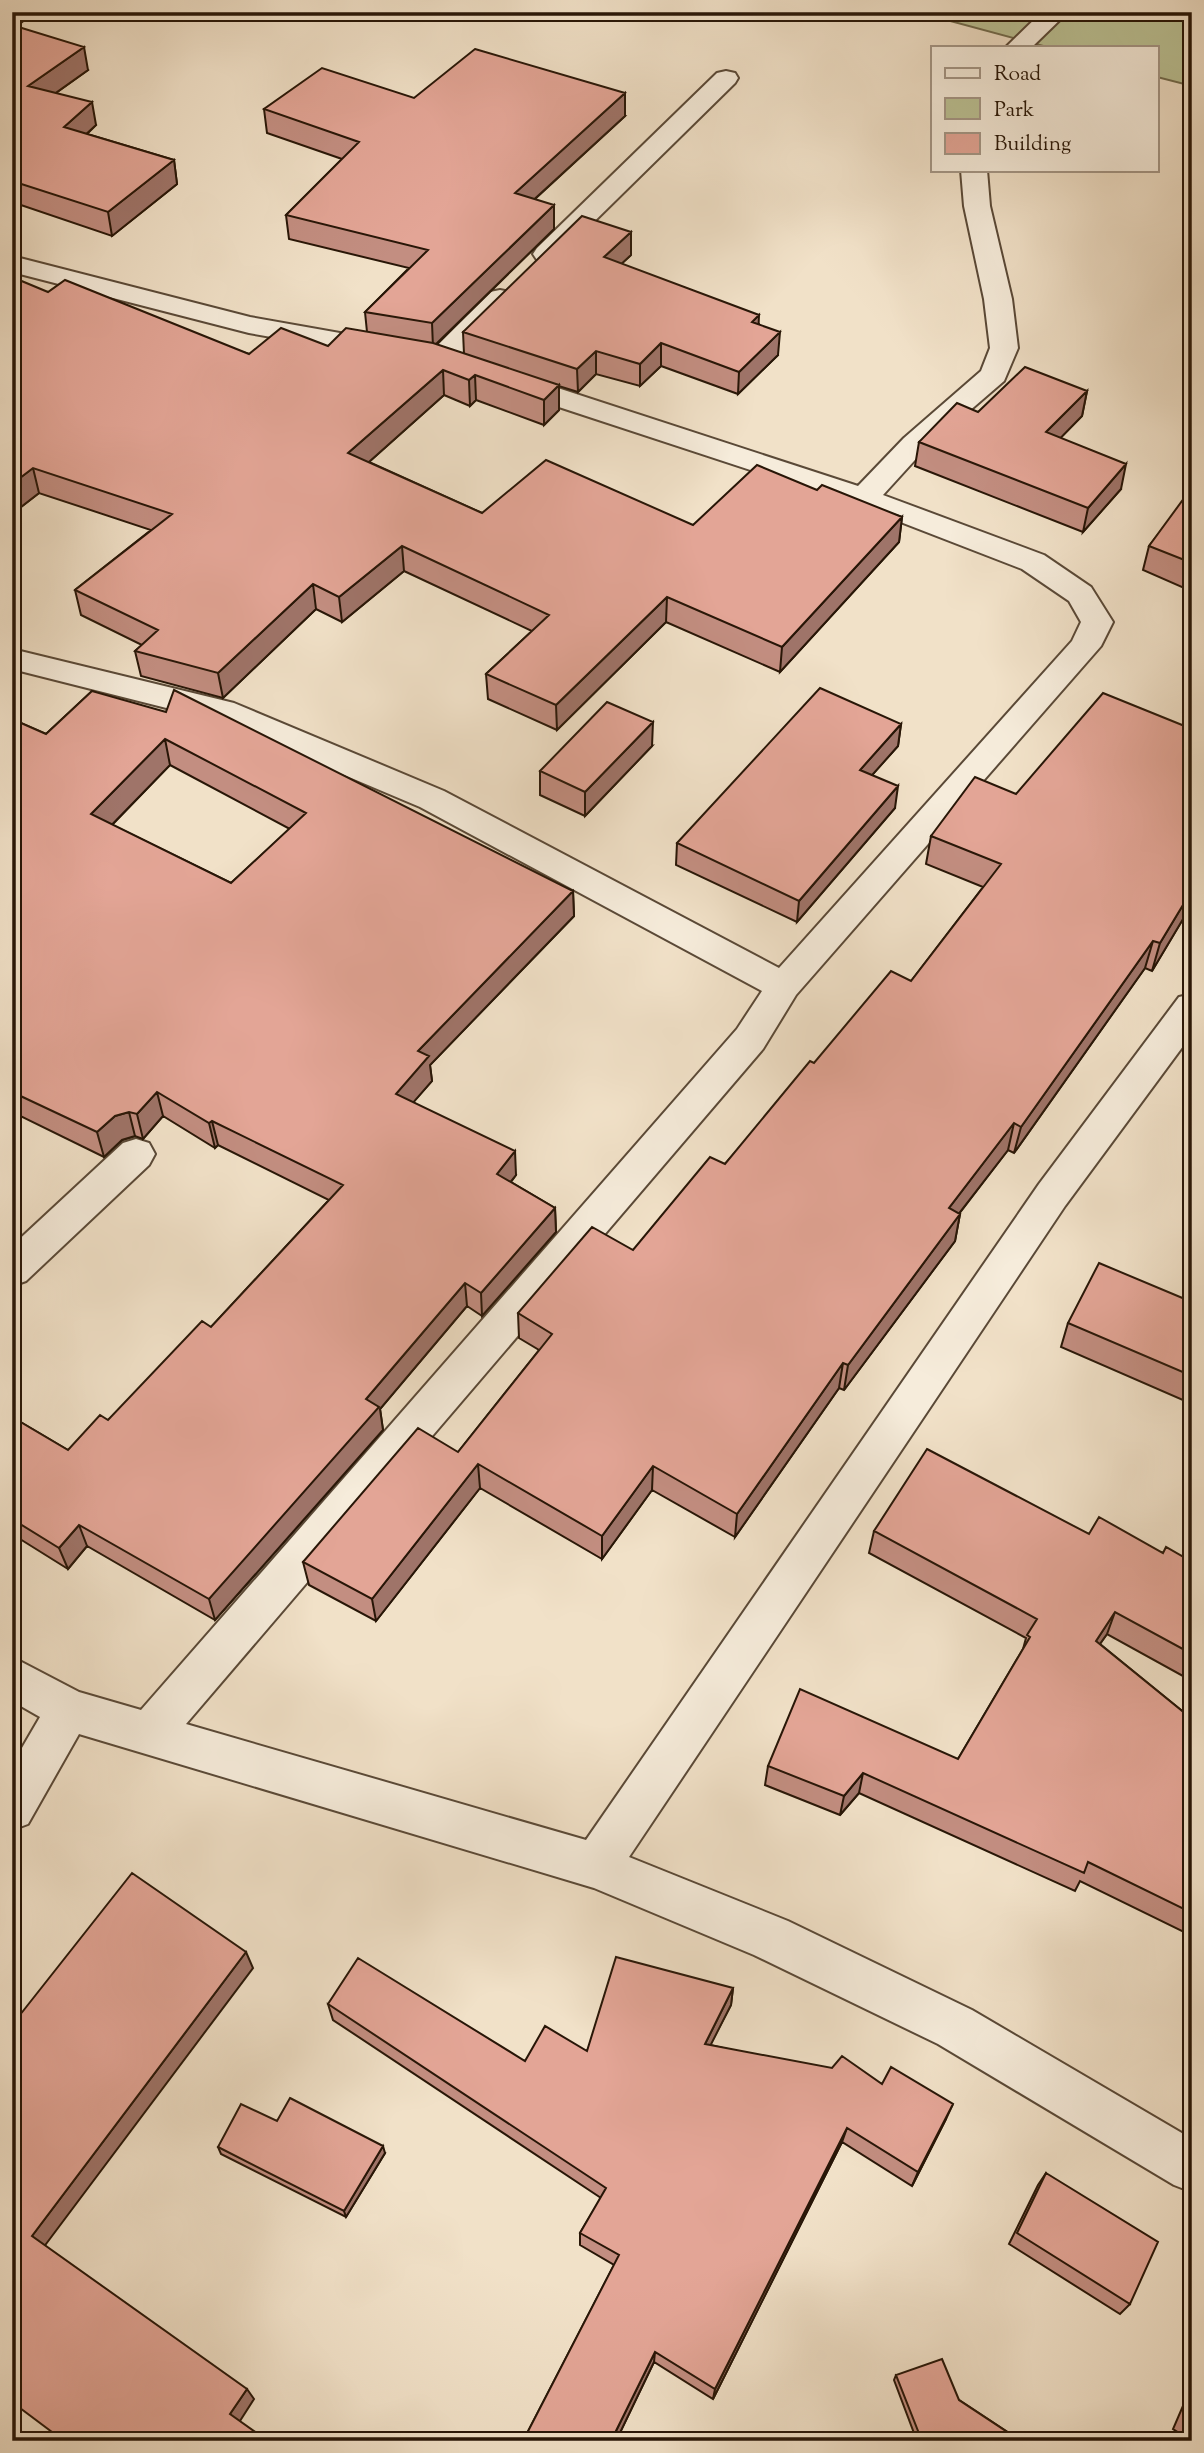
<svg xmlns="http://www.w3.org/2000/svg" width="1204" height="2453" viewBox="0 0 1204 2453" font-family="'Sorts Mill Goudy',serif">
<rect width="100%" height="100%" fill="#f1e1c8"/>
<filter id="stains"><feTurbulence type="fractalNoise" baseFrequency=".00286" numOctaves="4"/><feColorMatrix values="0 0 0 0 .2 0 0 0 0 .09 0 0 0 0 .02 0 0 0 .5 -.17"/></filter>
<radialGradient id="worn" r=".72"><stop offset=".6" stop-color="#630" stop-opacity="0"/><stop offset="1" stop-color="#630" stop-opacity=".3"/></radialGradient>
<path fill="#bbc295" stroke="#726c4e" stroke-width="2" d="M917,12H1192V86L1157,77V47H1047Z"/>
<g fill="none" stroke-linecap="round" stroke-linejoin="round">
<defs>
<path id="minor" d="M1042,12H1068L1032,47H1006Z
M726,71L735,73L738,78L735,83L555,260H537L533,254L537,248L717,73Z
M961,170H987L990,206L1012,299L1018,348L1004,381L924,450L883,495L1044,555L1091,587L1113,622L1101,646L796,995L763,1049L186,1724L586,1840L1039,1184L1179,997L1192,994V1034L1065,1206L629,1857L788,1921L972,2010L1192,2139V2192L1174,2185L938,2044L754,1955L594,1888L79,1734L28,1824L12,1830V1765L40,1717L12,1701V1657L79,1692L141,1710L737,1029L762,991L420,807L214,720L12,669V649L234,703L444,791L779,968L1072,641L1081,622L1069,601L1022,569L854,504L501,388L497,382L501,376L511,374L521,376L858,486L904,438L981,371L990,348L984,299L964,206Z
M12,256L250,317L385,341L395,343L399,349L395,355L385,357L249,333L12,272Z
M500,290L510,292L513,298L510,304L450,365H430L426,359L430,353L490,292Z
M136,1139L149,1143L155,1154L149,1165L26,1281L12,1286V1246L123,1143Z"/>
</defs>
<use href="#minor" stroke="#5a4937" stroke-width="4"/>
<use href="#minor" fill="#f6ecdb" fill-rule="evenodd"/>
</g>
<path fill="#c38e81" stroke="#281607" stroke-width="2" fill-rule="evenodd" d="M12,12L18,26L88,70L56,93L96,125L87,134L174,160L177,184L112,236L12,202Z
M414,98L625,116L535,199L554,229L436,345L464,354L463,332L631,255L621,264L759,324L778,355L738,394L661,366L640,386L596,374L578,392L559,386V410L544,425L476,400L470,406L444,395L369,462L482,513L693,525L817,490L902,517L899,542L780,672L666,622L557,730L488,699L486,674L532,631L404,571L342,622L316,609L223,698L141,676L135,651L142,645L81,615L75,590L151,530L39,493L12,514L48,292L249,354L328,346L367,332L365,312L409,268L289,239L286,215L342,159L267,133L264,109Z
M1087,391L1082,416L1060,438L1121,489L1083,532L915,466L919,442L978,412Z
M1192,491V613L1184,609L1189,590L1143,570L1149,546Z
M92,691L573,891L574,916L430,1065L432,1081L413,1102L516,1175L511,1182L555,1208L556,1232L482,1316L467,1306L380,1409L383,1430L215,1620L87,1546L68,1569L12,1534V1417L68,1450L108,1420L211,1327L329,1200L218,1145L215,1148L163,1116L143,1139L135,1136L122,1140L104,1157L12,1112V719L46,734ZM170,765L290,829L231,883L112,825Z
M901,724L898,746L872,775L895,808L797,922L676,865L677,843Z
M652,746L585,816L540,795V771Z
M931,836L1192,904L1152,971L1145,968L1014,1153L1008,1150L959,1214H960L955,1241L844,1390L839,1388L735,1537L652,1490L602,1559L480,1488L376,1621L309,1585L303,1562L458,1452L539,1350L519,1338L518,1313L633,1250L725,1164L814,1063L911,981L983,887L926,864Z
M1192,1302V1404L1061,1347L1068,1323Z
M874,1531L1089,1534L1188,1559L1192,1551V1681L1107,1634L1100,1644L1192,1719V1936L1080,1881L1075,1891L859,1793L840,1815L765,1785L768,1766L958,1759L1023,1649L1026,1638L869,1553Z
M733,1988L731,2005L710,2045L882,2084L946,2119L912,2186L842,2142L713,2399L654,2362L616,2441H523L614,2265L580,2245V2233L601,2198L333,2020L328,2004L525,2061L587,2051Z
M277,2121L385,2153L346,2217L221,2154L218,2147Z
M1046,2173L1130,2304L1120,2314L1009,2244L1038,2185Z
M896,2375L959,2400L1021,2441H917L894,2380Z
M1192,2385V2441L1173,2429Z"/>
<path fill="#9f7469" stroke="#281607" stroke-width="2" d="M12,12H35L12,30Z
M84,47L88,70L33,109L28,86Z
M625,93V116L516,216L515,193Z
M92,102L96,125L69,150L64,127Z
M174,160L177,184L112,236L108,212Z
M554,205V229L433,347L432,323Z
M631,232V255L604,280V257Z
M759,315L758,338L752,322Z
M780,332L778,355L738,394L739,372Z
M661,343V366L640,386V364Z
M596,351V374L578,392L577,369Z
M443,370L444,395L351,478L348,453Z
M475,375L476,400L470,406L469,380Z
M559,385V410L544,425V400Z
M1087,391L1082,416L1042,457L1046,432Z
M1126,464L1121,489L1083,532L1088,508Z
M33,468L39,493L12,514V484Z
M902,517L899,542L780,672L782,647Z
M402,546L404,571L342,622L339,597Z
M313,584L316,609L223,698L218,673Z
M667,597L666,622L557,730L556,705Z
M653,722L652,746L585,816V792Z
M901,724L898,746L857,792L860,770Z
M165,739L170,765L97,840L91,814Z
M898,786L895,808L797,922L799,901Z
M1192,890V904L1152,971L1160,943Z
M573,891L574,916L430,1065L432,1081L399,1119L396,1094L418,1051Z
M1153,941L1145,968L1014,1153L1021,1127Z
M157,1092L163,1116L143,1139L137,1114Z
M129,1112L135,1136L122,1140L104,1157L97,1132L115,1116Z
M212,1121L218,1145L215,1148L209,1123Z
M1014,1123L1008,1150L943,1234L949,1208Z
M515,1151L516,1175L498,1198L497,1174Z
M555,1208L556,1232L482,1316L481,1293Z
M960,1214L955,1241L844,1390L848,1365Z
M465,1283L467,1306L380,1409L383,1430L215,1620L209,1599L366,1399Z
M843,1363L839,1388L735,1537L737,1514Z
M478,1464L480,1488L376,1621L372,1599Z
M653,1466L652,1490L602,1559V1536Z
M79,1525L87,1546L68,1569L59,1548Z
M1115,1612L1107,1634L1087,1662L1096,1641Z
M863,1773L859,1793L840,1815L844,1796Z
M246,1952L253,1968L43,2248L32,2236Z
M733,1988L731,2005L703,2060L705,2044Z
M953,2104L946,2119L912,2186L918,2172Z
M847,2128L842,2142L713,2399L715,2389Z
M383,2146L385,2153L346,2217L344,2211Z
M655,2352L654,2362L616,2441H611Z
M247,2389L254,2399L238,2424L230,2414Z"/>
<path fill="#e3a596" stroke="#281607" stroke-width="2" fill-rule="evenodd" d="M12,25L84,47L28,86L92,102L64,127L174,160L108,212L12,181Z
M475,49L625,93L515,193L554,205L432,323L365,312L428,250L286,215L359,142L264,109L322,68L414,98Z
M582,216L631,232L604,257L759,315L752,322L780,332L739,372L661,343L640,364L596,351L577,369L463,332Z
M12,277L48,292L65,280L249,354L281,328L328,346L346,328L433,343L559,385L544,400L475,375L469,380L443,370L348,453L482,513L546,460L693,525L757,465L817,490L822,485L902,517L782,647L667,597L556,705L486,674L549,615L402,546L339,597L313,584L218,673L135,651L158,630L75,590L172,514L33,468L12,484Z
M1025,367L1087,391L1046,432L1126,464L1088,508L919,442L957,403L978,412Z
M1190,490L1192,491V563L1149,546Z
M820,688L901,724L860,770L898,786L799,901L677,843Z
M174,690L573,891L418,1051L429,1056L396,1094L515,1151L497,1174L555,1208L481,1293L465,1283L366,1399L379,1407L209,1599L79,1525L59,1548L12,1519V1417L68,1450L100,1415L108,1420L202,1321L211,1327L343,1185L212,1121L209,1123L157,1092L137,1114L129,1112L115,1116L97,1132L12,1092V719L46,734L92,691L166,712ZM165,739L306,813L231,883L91,814Z
M1103,693L1192,729V890L1160,943L1153,941L1021,1127L1014,1123L949,1208L960,1214L848,1365L843,1363L737,1514L653,1466L602,1536L478,1464L372,1599L303,1562L418,1428L458,1452L552,1334L518,1313L592,1227L633,1250L710,1157L725,1164L810,1061L814,1063L891,971L911,981L1001,864L931,836L975,777L1016,794Z
M607,702L653,722L585,792L540,771Z
M1099,1263L1192,1302V1376L1068,1323Z
M927,1449L1089,1534L1099,1517L1163,1553L1166,1547L1189,1560L1192,1554V1654L1115,1612L1096,1641L1192,1719V1913L1088,1862L1084,1873L863,1773L844,1796L768,1766L800,1689L958,1759L1030,1637L1027,1635L1037,1619L874,1531Z
M132,1873L246,1952L32,2236L247,2389L230,2414L268,2441H64L12,2402V2025Z
M616,1957L733,1988L705,2044L832,2068L842,2056L882,2084L891,2067L953,2104L918,2172L847,2128L715,2389L655,2352L611,2441H523L619,2255L580,2233L606,2188L328,2004L358,1958L525,2061L545,2026L587,2051Z
M290,2098L383,2146L344,2211L218,2147L241,2104L277,2121Z
M1046,2173L1158,2242L1130,2304L1017,2233Z
M942,2359L959,2400L1021,2441H922L896,2375Z
M1192,2405V2424L1185,2420Z"/>
<rect width="1204" height="2453" fill="none" stroke="#f1e1c8" stroke-width="42"/>
<rect x="14" y="14" width="1176" height="2425" fill="none" stroke="#281607" stroke-width="3.5"/>
<rect x="21" y="21" width="1162" height="2411" fill="none" stroke="#281607" stroke-width="2"/>
<rect x="931" y="46" width="228" height="126" fill="#f6ecdb" stroke="#a49686" stroke-width="2"/>
<rect x="945" y="68" width="35" height="10" fill="#f6ecdb" stroke="#a49686" stroke-width="2"/>
<text x="994" y="80" font-size="21" fill="#281607">Road</text>
<rect x="945" y="98" width="35" height="21" fill="#bbc295" stroke="#a49686" stroke-width="2"/>
<text x="994" y="116" font-size="21" fill="#281607">Park</text>
<rect x="945" y="133" width="35" height="21" fill="#e3a596" stroke="#a49686" stroke-width="2"/>
<text x="994" y="150" font-size="21" fill="#281607">Building</text>
<rect width="100%" height="100%" filter="url(#stains)"/>
<rect width="100%" height="100%" fill="url(#worn)"/>
</svg>
